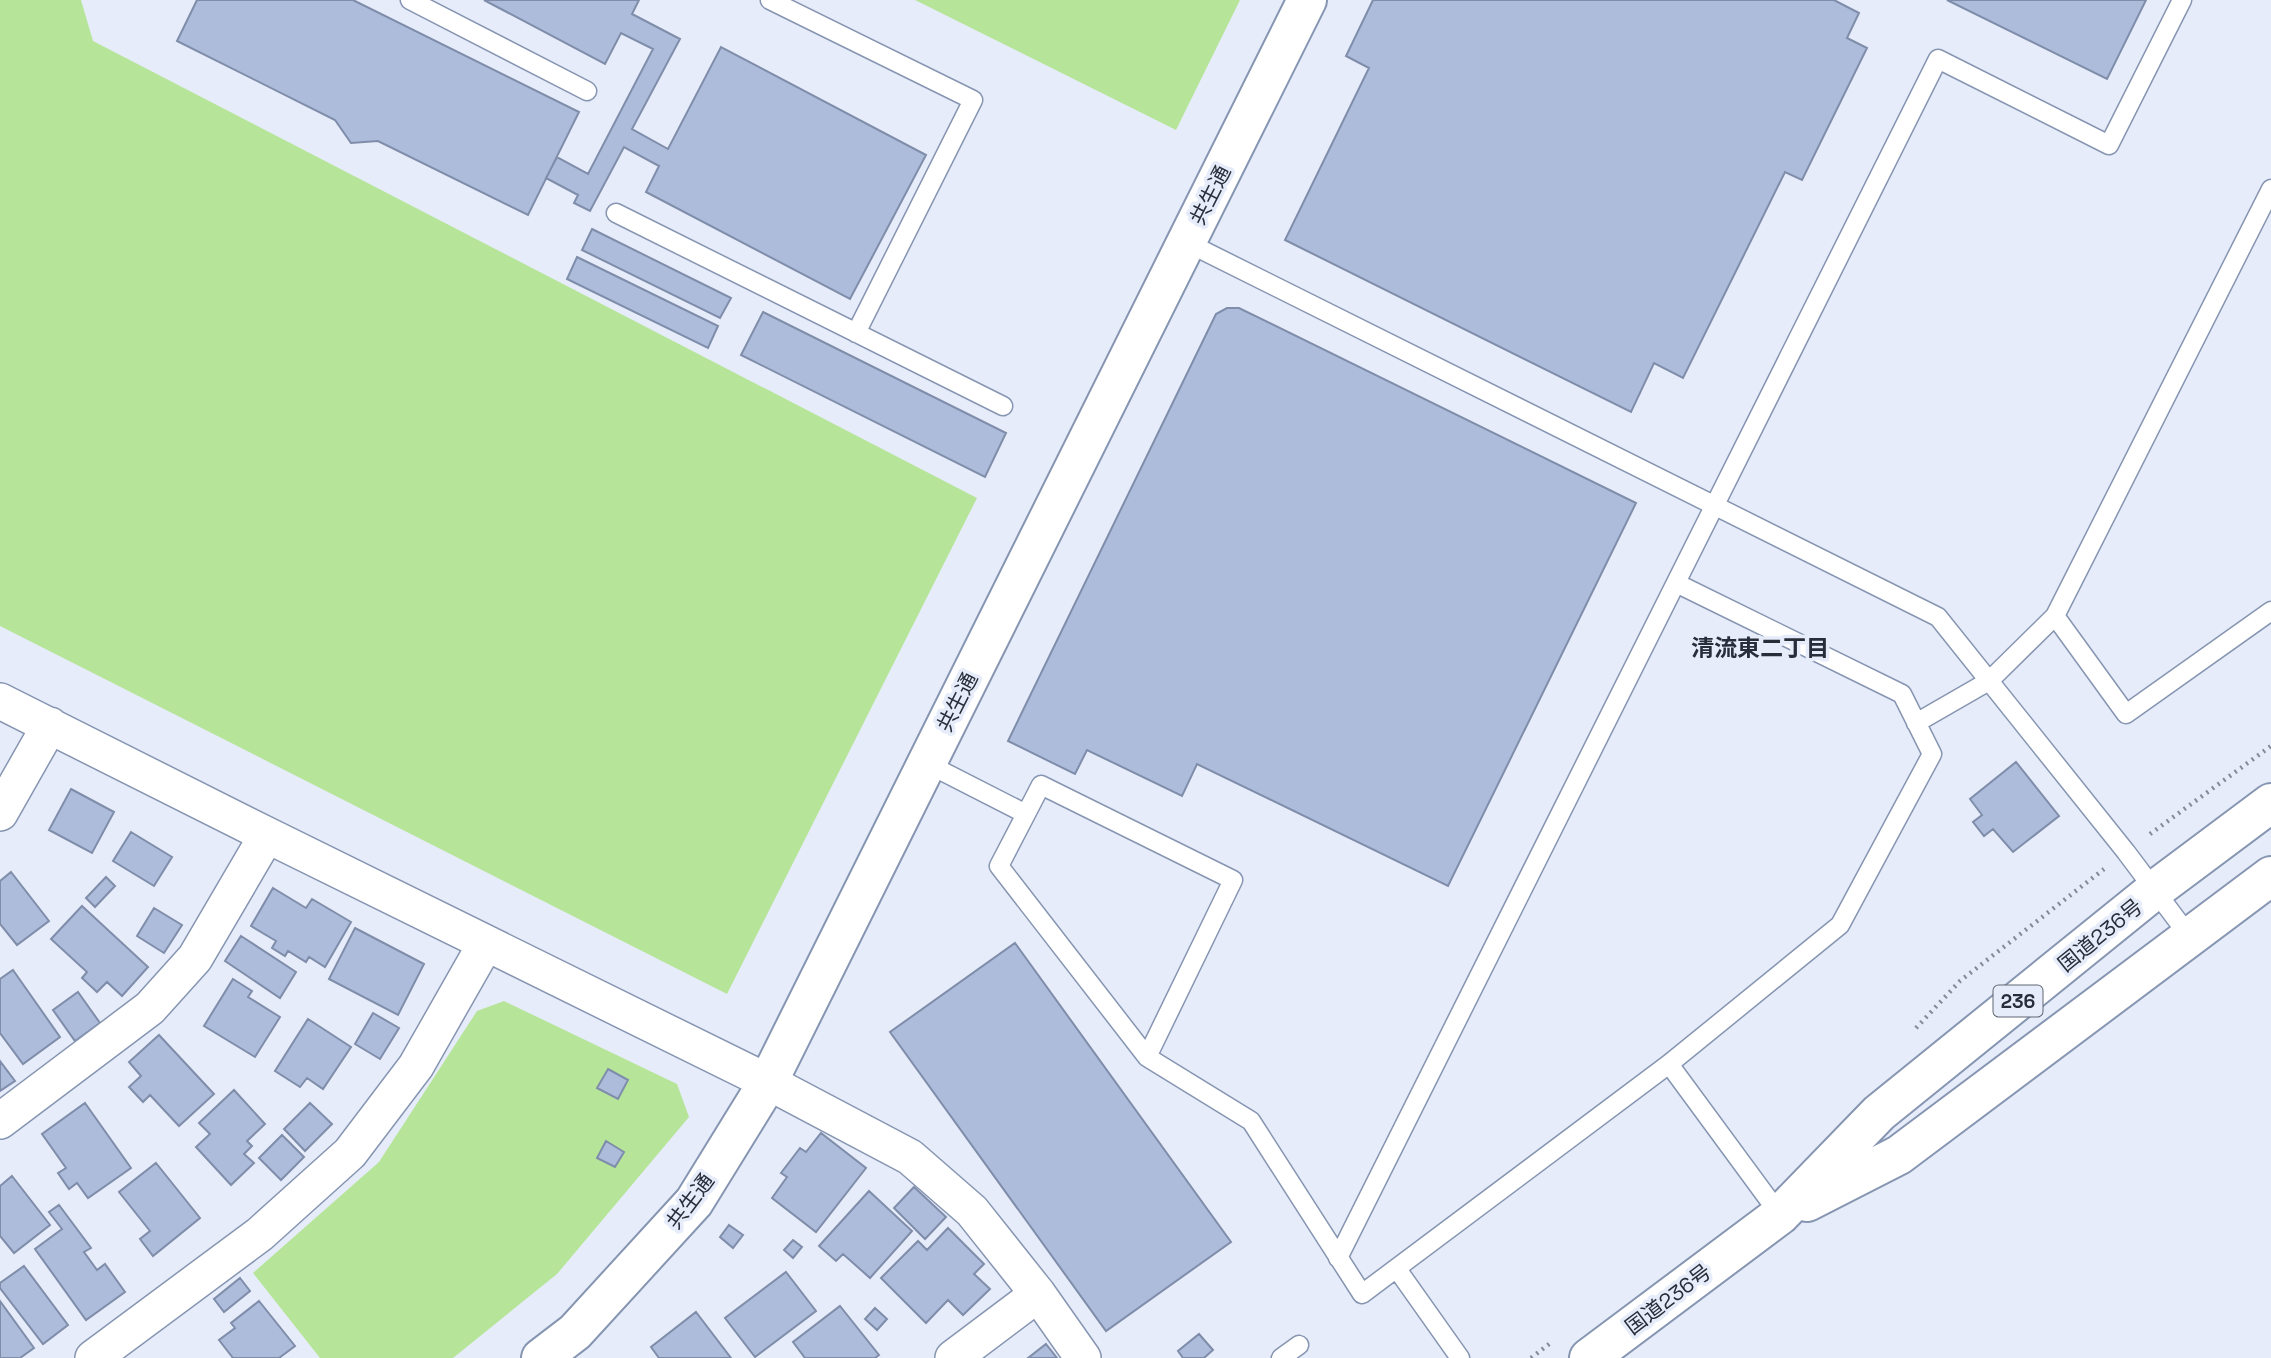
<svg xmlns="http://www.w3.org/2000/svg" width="2271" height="1358" viewBox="0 0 2271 1358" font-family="'Space Grotesk','Noto Sans JP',sans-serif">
<rect width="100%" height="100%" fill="#e6ecf9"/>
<path fill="#b6e59a" d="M0,0H81L93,41L977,498L727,994L0,626Z
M915,0H1240L1176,130Z
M504,1001L677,1084L689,1117L557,1274L453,1358H320L253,1273L379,1162L477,1011Z"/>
<path fill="#acbcda" stroke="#7f8daa" stroke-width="2" d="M197,0H353L579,112L528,215L378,141L351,143L335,120L177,41Z
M484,0H639L632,14L680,39L632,129L668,149L721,47L926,155L850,299L646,192L659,166L624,147L590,211L574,203L578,195L546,178L557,157L588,174L653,49L621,33L605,64Z
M1373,0H1834L1859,13L1847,38L1867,48L1802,180L1785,172L1683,378L1654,363L1631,412L1285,240L1369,68L1346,56Z
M1947,0H2146L2107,79Z
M592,229L731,298L720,318L582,250Z
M577,257L718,326L708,348L567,279Z
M1227,308H1239L1636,503L1448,886L1197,764L1182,796L1087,750L1075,774L1008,741L1216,314Z
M763,312L1006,433L985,477L741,355Z
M2016,762L2059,816L2013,852L1993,829L1984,836L1973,822L1982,815L1970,799Z
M71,789L114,812L92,853L49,830Z
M131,832L172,857L154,886L113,861Z
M11,872L49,921L17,945L0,924V881Z
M106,877L115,886L95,907L86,898Z
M273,888L306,908L312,899L351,922L325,967L309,957L306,962L288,951L285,956L272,948L276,941L251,926Z
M82,906L148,967L122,996L107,982L97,992L82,978L87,972L51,939Z
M154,908L182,925L164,953L137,936Z
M355,928L424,964L398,1015L329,979Z
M241,936L296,972L280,998L225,961Z
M1015,943L1231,1242L1106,1331L890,1032Z
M13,970L60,1037L23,1064L0,1033V979Z
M233,979L252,991L248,997L280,1017L255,1057L204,1026Z
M78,992L100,1023L75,1041L53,1010Z
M373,1013L399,1028L380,1059L355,1044Z
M308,1019L351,1047L323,1089L307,1078L300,1087L275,1071Z
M159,1035L214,1094L179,1126L150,1095L143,1102L129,1087L141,1076L129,1062Z
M0,1061L15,1081L0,1091Z
M608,1069L628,1080L618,1099L597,1088Z
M234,1090L265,1124L247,1141L252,1146L244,1154L254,1163L231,1185L196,1147L210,1134L199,1123Z
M85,1103L131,1168L88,1198L77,1183L69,1189L58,1173L66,1168L42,1134Z
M310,1103L332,1124L305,1151L284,1129Z
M821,1133L866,1168L816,1232L772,1198L787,1177L781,1173L800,1148L806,1152Z
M282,1135L304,1157L281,1180L259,1158Z
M606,1141L624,1152L615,1167L597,1158Z
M156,1163L200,1218L153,1256L140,1239L150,1231L119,1192Z
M12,1176L50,1225L14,1253L0,1236V1186Z
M914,1187L946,1217L925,1239L894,1208Z
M869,1191L912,1231L870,1278L843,1254L836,1261L819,1246Z
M59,1205L91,1248L84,1252L97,1270L105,1264L125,1292L86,1320L35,1249L62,1229L49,1212Z
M729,1225L743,1235L733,1248L720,1237Z
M948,1228L984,1264L974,1274L990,1289L963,1315L948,1300L926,1323L881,1278L918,1241L927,1250Z
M793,1240L802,1247L793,1258L784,1250Z
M24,1266L68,1325L43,1344L0,1288V1283Z
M786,1272L816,1311L755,1357L725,1318Z
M240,1278L250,1291L224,1312L214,1299Z
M0,1301L34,1348L20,1358H0Z
M259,1301L295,1346L279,1358H233L219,1340L235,1328L231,1323Z
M840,1306L879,1355L875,1358H805L793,1342Z
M875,1308L887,1319L877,1330L865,1319Z
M696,1312L731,1358H659L651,1347Z
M1199,1334L1213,1350L1204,1358H1183L1178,1351Z
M1046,1344L1057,1358H1028Z"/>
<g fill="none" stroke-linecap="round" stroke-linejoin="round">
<defs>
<path id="service" d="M410,0L587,91
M770,0L973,100L856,333
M616,213L1003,406
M1186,242L1938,617L2126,852L2189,936
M2055,616L2126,714L2271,611
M1916,723L1989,681L2055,616L2271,189
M926,763L1026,814L999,866L1147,1057L1251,1121L1362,1294L1669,1064L1840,925L1932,754L1902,694L1676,583
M1026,814L1041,785L1233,880L1147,1057
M1669,1064L1780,1215
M1338,1258L1938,59L2109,145L2182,0
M1397,1269L1460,1358
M1281,1358L1299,1345"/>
<path id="minor" d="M0,701L267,835L768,1082L910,1157L972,1211L1038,1294L1083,1358
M0,813L50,725
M0,1121L150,1008L195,958L267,835
M93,1358L260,1234L350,1153L416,1066L486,943
M953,1358L1038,1294"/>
<path id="tertiary" d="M541,1358L575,1332L694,1202L768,1082L1307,0"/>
<path id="trunk" d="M1807,1202L1899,1155L2271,876
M1589,1358L1780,1215L1879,1113L2156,889L2271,803"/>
</defs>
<use href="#service" stroke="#8695b1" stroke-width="21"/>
<use href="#minor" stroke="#8695b1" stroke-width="38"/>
<use href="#tertiary" stroke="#8695b1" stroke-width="42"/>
<use href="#trunk" stroke="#8695b1" stroke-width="42"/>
<path stroke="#848a96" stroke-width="4.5" stroke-dasharray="2 5" stroke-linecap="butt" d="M2150,834L2271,746
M1916,1028L1960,981L2104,869
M1531,1358L1553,1341"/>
<use href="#service" stroke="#fff" stroke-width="18"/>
<use href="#minor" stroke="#fff" stroke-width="35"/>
<use href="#tertiary" stroke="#fff" stroke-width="38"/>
<use href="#trunk" stroke="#fff" stroke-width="38"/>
</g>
<g text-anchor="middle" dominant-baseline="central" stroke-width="7" stroke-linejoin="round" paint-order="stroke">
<rect fill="#e6ecf9" stroke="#616773" stroke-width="2" x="1993.5" y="985.5" width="49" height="31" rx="5"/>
<g font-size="19" font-weight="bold" fill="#282e39">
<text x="2018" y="1001">236</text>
</g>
<g font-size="21" fill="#282e39" stroke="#e6ecf9">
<text transform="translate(1210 195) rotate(-63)">共生通</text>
<text transform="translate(957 702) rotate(-63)">共生通</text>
<text transform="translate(2100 935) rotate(-39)">国道236号</text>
<text transform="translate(690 1201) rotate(-53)">共生通</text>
<text transform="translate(1668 1299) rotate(-37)">国道236号</text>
</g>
<g font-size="23" font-weight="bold" fill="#282e39" stroke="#e6ecf9">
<text x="1760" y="648">清流東二丁目</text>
</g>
</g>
</svg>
